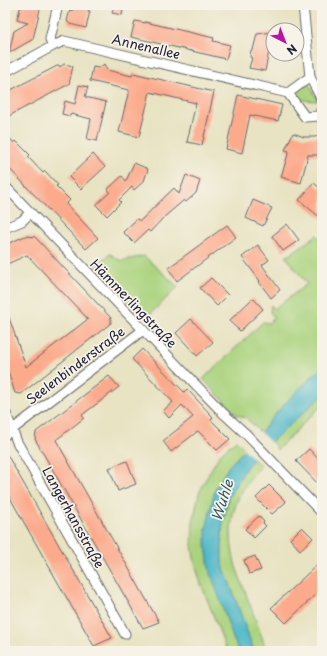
<svg xmlns="http://www.w3.org/2000/svg" width="327" height="656" viewBox="0 0 327 656" font-family="'Playpen Sans',sans-serif">
<rect width="100%" height="100%" fill="#f7f3e8"/>
<filter id="ink" filterUnits="userSpaceOnUse"><feTurbulence type="fractalNoise" baseFrequency=".025" numOctaves="2"/><feDisplacementMap in="SourceGraphic" scale="8" xChannelSelector="R" yChannelSelector="G"/><feConvolveMatrix kernelMatrix="1 2 1 2 8 2 1 2 1" color-interpolation-filters="sRGB"/></filter>
<filter id="wash" filterUnits="userSpaceOnUse"><feTurbulence type="fractalNoise" baseFrequency=".012" numOctaves="4" result="noise"/><feDisplacementMap in="SourceGraphic" scale="16" xChannelSelector="R" yChannelSelector="G"/><feGaussianBlur stdDeviation="0.9" result="paint"/><feColorMatrix in="noise" values="0 0 0 0 0 0 0 0 0 0 0 0 0 0 0 0 0 1.4 0 .05"/><feComposite in="paint" operator="in"/></filter>
<g filter="url(#wash)">
<rect width="100%" height="100%" fill="#e8e3c2"/>
<path fill="#aad37e" stroke="#667a5c" d="M308,83L309,84L318,101L299,100L295,93Z
M317,235L322,242V367C300,388 279,409 261,433L246,418L237,415L203,379L263,322L269,323L274,318L270,312L271,305L274,309L307,284L286,257Z
M110,254L121,261L144,256L178,287L145,319L95,267Z
M322,396V405L277,450L272,441Z
M236,440L245,449L229,466L215,490L210,514L233,638L239,651H227L200,581L195,563L192,546L193,522L199,493L208,475L220,454Z
M254,459L261,466C232,496 225,527 236,567L267,651H254L222,562V529L228,498L247,466Z"/>
<path fill="#4bb6c7" stroke="#366c81" d="M322,367V396L272,441L247,466L228,498L222,529V562L254,651H239L233,638L209,568L206,547V529L215,490L229,466L261,433L272,418L290,398Z"/>
<path fill="#e8e3c2" d="M259,431L272,444L255,460L243,448Z"/>
<g id="blocks">
<path fill="#fcaa8c" d="M21,5H41L33,39L9,53L14,31L28,23L17,20Z
M74,5H90L88,11H90L86,28L70,24L67,21L70,10L72,11Z
M114,5H124L122,15L112,13Z
M135,21L145,23V22L214,38L213,41L230,45L226,59L131,37Z
M273,32V48L269,51L265,71L249,68L252,58L250,57L251,50H253L257,34Z
M64,64L73,66L69,84L5,118V93L59,65L60,67Z
M104,64L107,70L132,76L133,73L214,92L202,145L187,142L196,103L150,92L139,137L119,132L129,90L90,81L93,67L99,68Z
M79,85L88,87L85,97L106,102L97,141L87,139L91,119L71,114L70,116L62,114L65,101L75,104Z
M238,95L282,105L278,121L250,115L242,153L226,149Z
M5,133L14,143L16,141L30,155L28,157L43,173L45,171L58,185L56,186L70,200L66,204L98,238L86,249L5,164Z
M293,133L304,137H315L322,134V155H308L301,183L281,177L289,151L285,150Z
M93,154L105,167L81,189L69,177Z
M134,163L148,169L144,181L134,190L132,187L119,200L121,202L107,216L96,205L110,192L108,189L122,176L126,181Z
M186,175L200,181L196,193L186,202L184,200L163,218L150,232L148,230L134,243L123,232L137,219L140,221L174,188L179,194Z
M314,183L322,190V219L299,200Z
M253,200L272,208L263,226L246,218Z
M287,224L299,240L283,251L272,236Z
M227,225L236,237L177,281L168,268Z
M25,236L35,237L111,318V323L21,394L15,393L5,362V310L6,309L26,367L88,319L27,255L5,265V245Z
M258,245L269,260L262,265L280,290L271,298L259,282L260,281L242,257Z
M211,278L228,295L217,306L200,288Z
M253,298L263,309L240,331L229,321Z
M191,319L213,342L197,356L176,333Z
M142,349L184,392L187,389L213,417L211,420L230,439L217,450L198,431L171,452L163,441L193,417L182,405L169,418L163,411L173,402L132,359Z
M109,376L119,387L82,415L84,418L56,440L159,622L143,628L35,439L36,432Z
M309,449L322,463V488L296,461Z
M5,451L112,638L94,646L5,489Z
M127,461L136,484L118,491L109,468Z
M269,485L286,502L272,514L256,498Z
M259,516L264,522L263,523L266,526L254,538L245,529Z
M302,527L313,538L300,550L290,539Z
M255,556L261,570L249,574L244,560Z
M322,560V588L286,623L271,608Z"/>
</g>
</g>
<g filter="url(#ink)">
<use href="#blocks" fill-opacity="0" stroke="#67666a" stroke-width="1"/>
<g fill="none" stroke-linecap="round" stroke-linejoin="round">
<defs>
<path id="minor" d="M303,5L310,77L322,100
M53,46L50,39L58,5
M5,72L53,46L64,41L288,93
M288,93L305,117L319,116L322,108
M288,93L310,77
M5,186L223,413L247,435L322,513
M5,228L22,221L30,213
M5,411L17,442L125,634
M5,435L143,330"/>
</defs>
<use href="#minor" stroke="#67666a" stroke-width="11"/>
<use href="#minor" stroke="#fff" stroke-width="9"/>
</g>
</g>
<g text-anchor="middle" dominant-baseline="central" stroke-width="3.5" stroke-linejoin="round" paint-order="stroke">
<g font-size="13" fill="#22223b" stroke="#f7f3e8">
<text transform="translate(146 46) rotate(13)">Annenallee</text>
<text transform="translate(134 303) rotate(46)">Hämmerlingstraße</text>
<text transform="translate(75 365) rotate(-37)">Seelenbinderstraße</text>
<text transform="translate(74 517) rotate(61)">Langerhansstraße</text>
</g>
<g font-size="14" font-style="italic" fill="#30566c" stroke="#f7f3e8">
<text transform="translate(222 500) rotate(-72)">Wuhle</text>
</g>
</g>
<rect width="327" height="656" fill="none" stroke="#f7f3e8" stroke-width="20"/>
<g transform="translate(285 42) rotate(138)"><circle r="19" fill="#f7f3e8" stroke="#a29fa3"/>
<path d="M0-3L7 15L0 10L-7 15Z" fill="#b5179e"/>
<text y="-6" font-size="11" font-weight="bold" text-anchor="middle" fill="#22223b">N</text>
</g>
</svg>
